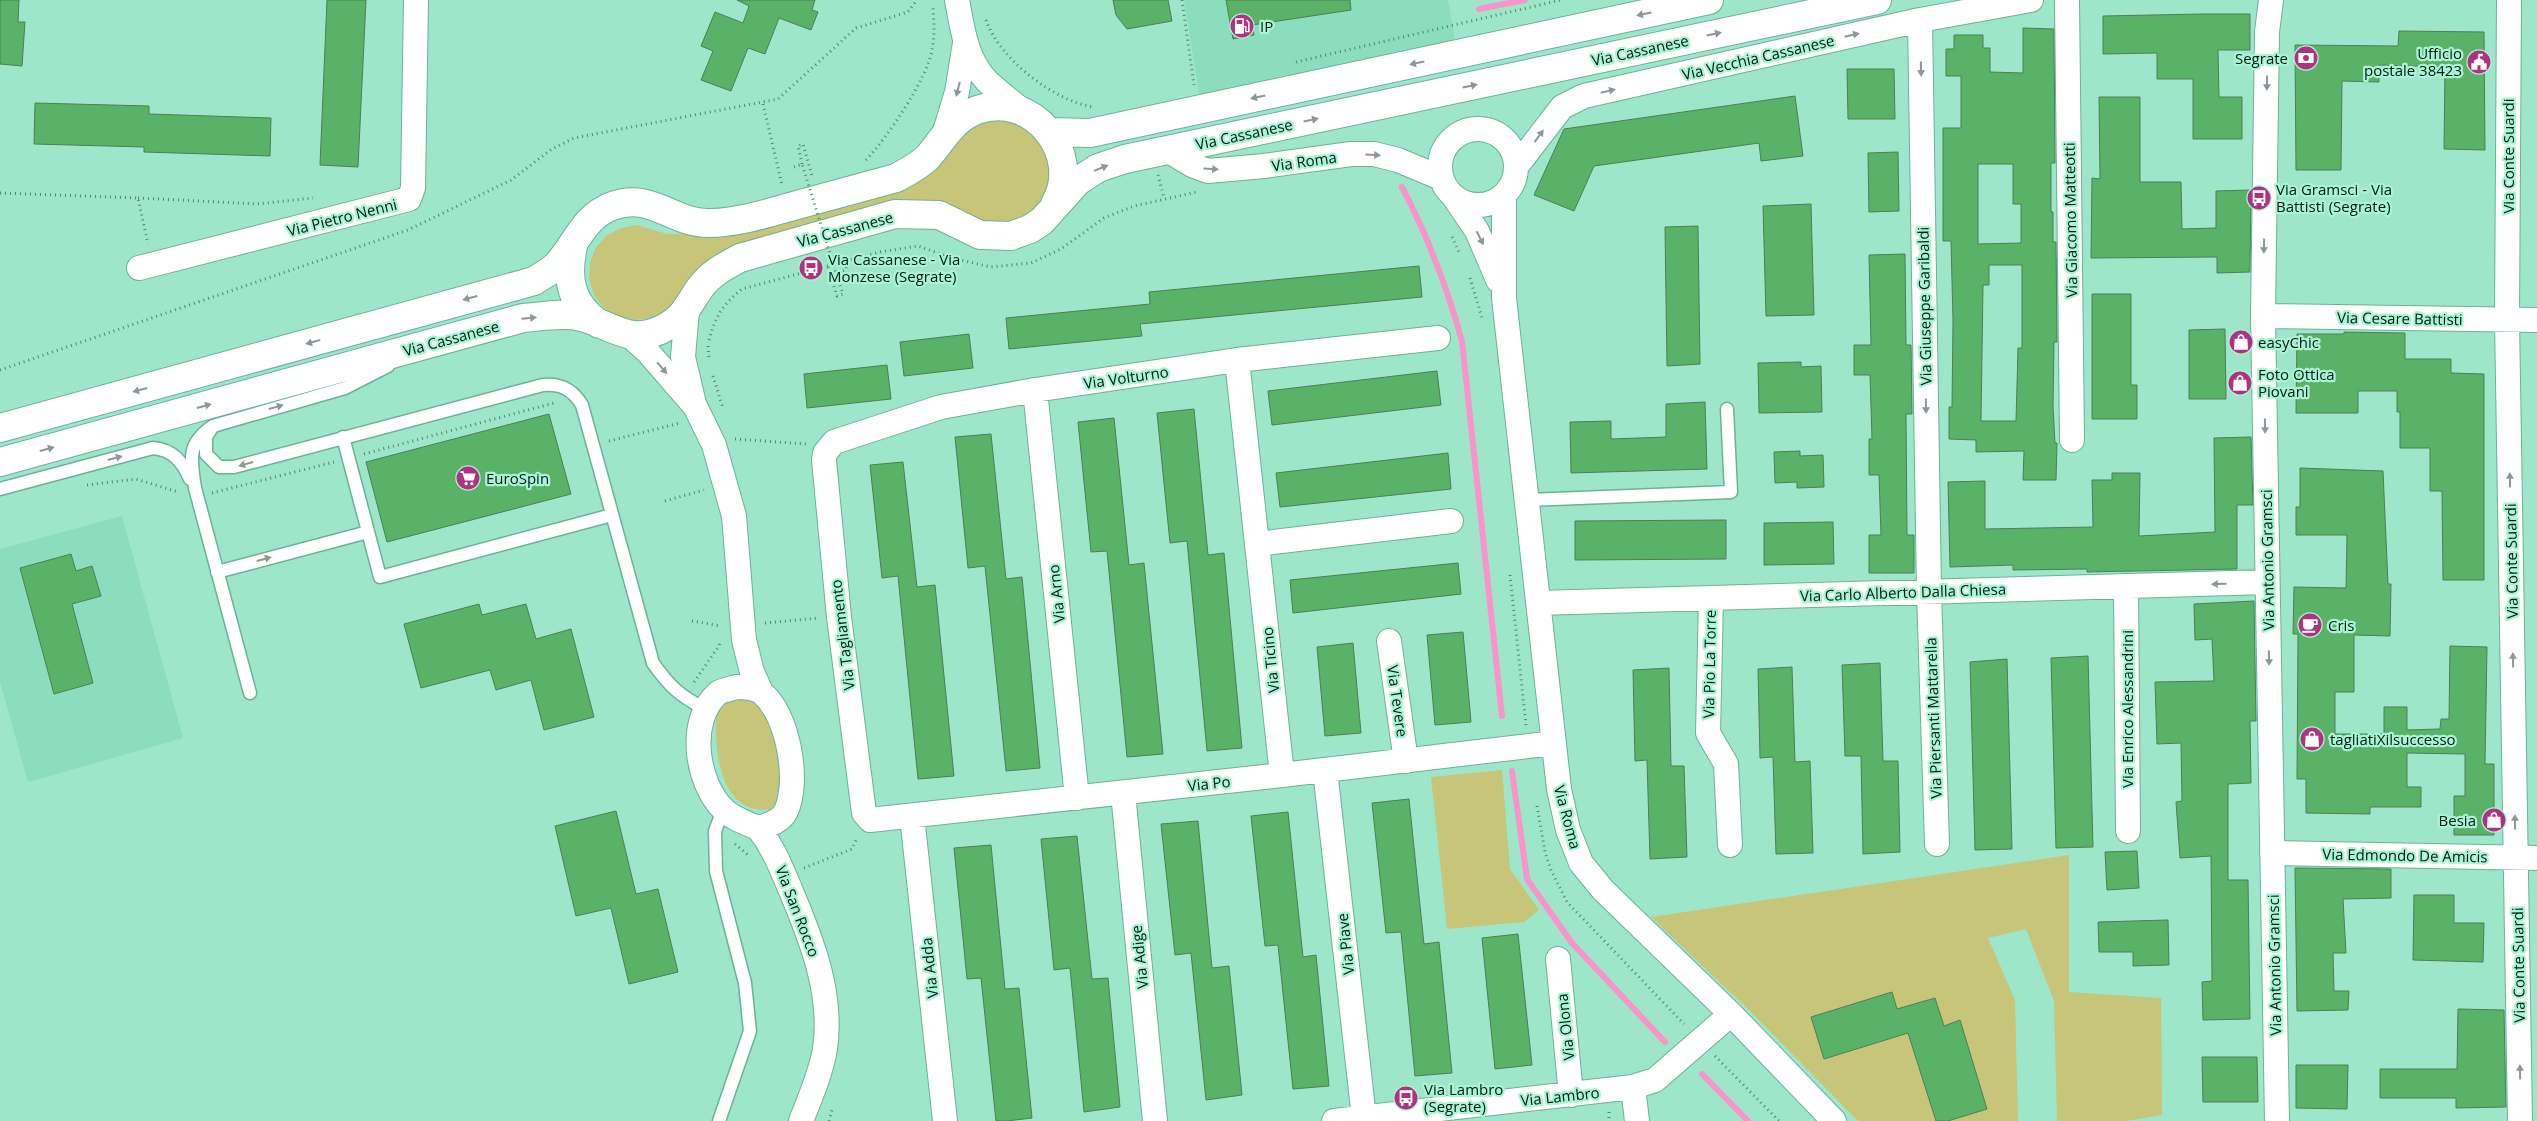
<svg xmlns="http://www.w3.org/2000/svg" width="2537" height="1121" viewBox="0 0 2537 1121" font-family="'Open Sans',sans-serif">
<rect width="100%" height="100%" fill="#9ee6c9"/>
<path fill="#8bddbd" d="M1184,0H1448L1455,39L1200,99Z
M122,516L183,738L28,782L0,682V549Z"/>
<path fill="#c6c57a" d="M999,119C1064,129 1068,214 1009,224C1003,225 995,228 990,226C980,224 970,218 961,214L705,265L680,291L672,304L660,314L646,319L631,320L616,316L603,307L594,295L589,279L590,262L596,247L607,235L621,228L637,225L667,234H710L810,207L982,121Z
M736,691L763,704L786,758L778,799L772,809C719,817 714,749 716,711Z
M1502,770L1510,869L1539,910L1524,922L1447,929L1431,777Z
M2069,855V992L2161,998L2162,1115L2126,1121H2057L2054,1001L2026,929L1988,938L2015,1000L2018,1121H1858L1752,1013L1651,917Z"/>
<g fill="none" stroke-linecap="round" stroke-linejoin="round">
<path stroke="#f994ca" stroke-width="6" d="M1479,9L1525,0
M1402,187C1428,237 1447,287 1462,341L1502,716
M1512,771L1527,879L1572,943L1665,1042
M1702,1074L1748,1121"/>
</g>
<path fill="#5ab268" stroke="#4e7e54" fill-rule="evenodd" d="M0,0H19L18,22H25L22,66L0,64Z
M327,0H366L358,167L320,165Z
M737,0H815L812,10L818,12L811,30L779,18L765,54L748,48L731,91L701,80L713,51L701,46L715,12L743,23L749,6Z
M1113,0H1168L1172,21L1127,29L1116,15Z
M1226,0H1350L1351,10L1252,25L1254,35L1233,39Z
M2201,14H2250V50H2218L2219,97H2242V139H2193V79H2157V53L2103,54V16Z
M2023,28L2054,29L2055,163H2051V212H2053V242H2056L2057,342H2054L2053,407L2055,443H2057L2056,480H2023L2024,451L1976,452V440L1949,439V407H1952L1953,321L1951,241H1943V128H1961V76H1946V49H1954V35H1983V48H1990V72L2023,73ZM1978,164H2013V204H2021V243L1978,244ZM1989,265H2022V348H2018L2016,421H1981L1983,285H1989Z
M2399,31L2484,32L2485,150L2444,149L2445,67L2379,65V82L2342,81L2341,170H2296L2295,45L2398,46Z
M1847,69H1894L1895,119H1848Z
M1795,96L1803,156L1761,161L1759,143L1594,166L1574,211L1534,195L1564,129Z
M2099,97H2140V182H2181L2182,229L2216,228V191L2251,190L2250,272L2217,273V257L2091,258L2092,178L2100,179Z
M35,103L149,106V114L271,118L270,156L144,152V147L34,144Z
M1898,152L1899,211L1869,212L1868,153Z
M1811,204L1814,315L1766,316L1763,206Z
M1698,226L1700,364L1667,366L1665,227Z
M1905,254L1906,345H1911L1912,414H1906L1907,535H1914V573H1869V535H1881L1879,475H1869V439H1872L1870,375H1854V345H1871L1869,255Z
M1419,266L1422,297L1140,324L1142,336L1009,349L1006,318L1150,304L1149,292Z
M2092,294H2131V385H2137V419H2092Z
M2225,329L2226,399H2189V330Z
M2344,332L2405,333V359H2451V373L2484,374V580H2443L2442,491H2430V448H2400V412H2397V391H2358V413H2296L2297,334H2344Z
M969,334L973,368L904,376L900,342Z
M1801,362V367L1821,366L1822,412L1759,413L1758,363Z
M887,365L891,399L807,408L804,374Z
M1437,371L1441,405L1272,425L1268,391Z
M1705,402L1707,469L1571,473L1570,422L1611,421V439L1666,437V404Z
M1194,409L1208,555L1224,553L1242,748L1207,751L1187,541L1170,543L1157,413Z
M549,414L571,494L387,542L366,462Z
M1114,418L1129,565L1144,563L1163,754L1127,757L1107,551L1091,552L1078,422Z
M991,434L1006,579L1022,577L1040,768L1006,771L985,566L968,568L955,437Z
M2251,437L2253,505H2237V569L2087,572V569L2013,570V565L1950,567L1948,482L1985,481V529L2093,527L2092,480H2112V473H2140L2139,536L2215,532L2214,438Z
M1800,451V456L1823,455L1824,487L1797,488V482L1775,483L1774,452Z
M1448,453L1451,489L1280,507L1276,473Z
M903,462L917,587L935,585L954,776L918,779L898,576L882,578L870,465Z
M2300,468L2383,471L2388,584H2391L2390,636L2354,635V692H2335V734H2384V707H2407V730L2440,729L2441,719H2449L2450,646L2487,647L2485,764H2494V835H2454V796H2465V754L2407,753V787H2421V807H2370V814L2306,813V779H2297L2298,634H2293L2294,587L2346,588L2347,535H2296V507H2300Z
M1726,520V559L1575,560V521Z
M1833,522L1834,564L1764,565V523Z
M71,554L76,571L92,566L101,596L72,604L93,683L54,694L20,568Z
M1458,563L1461,594L1293,613L1290,580Z
M2254,601L2256,721H2250L2251,783L2228,784V880H2248L2250,1019L2203,1020L2202,982L2212,981L2211,856L2180,858L2176,802L2182,801L2181,743L2157,744L2155,682L2214,681L2212,639L2195,640L2194,604Z
M479,604L482,615L526,604L536,639L571,629L594,717L544,730L531,680L496,690L490,670L421,688L404,624Z
M1463,632L1471,722L1435,725L1427,635Z
M1353,643L1361,733L1325,736L1317,647Z
M2088,656L2093,847L2056,848L2051,658Z
M2007,659L2012,849L1975,850L1970,662Z
M1880,663L1883,761H1898L1900,852L1863,854L1861,756H1845L1842,665Z
M1792,667L1795,762L1810,761L1813,853L1776,854L1773,757L1760,758L1758,669Z
M1669,668L1671,766H1684L1687,857L1650,859L1647,760L1635,761L1633,670Z
M1409,799L1424,944L1439,942L1452,1073L1415,1076L1401,932L1386,933L1372,803Z
M616,811L636,894L658,889L678,972L629,984L611,908L576,916L555,826Z
M1288,812L1303,957L1316,955L1329,1086L1293,1089L1278,945L1265,946L1251,816Z
M1198,821L1212,968L1229,966L1242,1095L1206,1100L1191,953L1175,955L1161,824Z
M1077,836L1092,979L1108,978L1120,1107L1084,1112L1070,968L1054,970L1041,839Z
M991,845L1005,989L1019,988L1032,1118L1007,1121H996L981,978L967,979L954,848Z
M2137,851L2139,888L2107,890L2105,852Z
M2295,868L2391,869V898L2343,899L2346,953H2333L2334,991H2349L2348,1010L2297,1011Z
M2414,895H2454V923H2484L2483,962L2413,960Z
M2168,920L2169,965L2133,966V952H2099L2098,922Z
M1518,934L1532,1065L1495,1069L1482,938Z
M1892,992L1897,1009L1935,998L1944,1026L1960,1020L1987,1109L1948,1121H1936L1908,1033L1824,1059L1811,1017Z
M2458,1009L2504,1010L2506,1107L2456,1108V1098H2380V1069H2457Z
M2202,1057H2257L2258,1102H2203Z
M2296,1065H2348L2347,1109L2296,1108Z"/>
<g fill="none" stroke-linecap="round" stroke-linejoin="round">
<defs>
<path id="service" d="M213,426L206,437V454L219,467H234L543,385C561,383 573,390 582,405L653,663C669,686 680,696 705,709
M343,437L380,577L612,515
M0,489L153,448C173,450 182,461 190,479
M1528,500L1731,492L1727,409
M217,572L368,532
M250,693L195,488C191,460 186,444 213,426L345,388L388,366
M719,1121L750,1031L745,983L716,871L715,831L723,810"/>
<path id="minor" d="M957,0C962,27 966,59 986,80C998,92 1012,102 1025,113
M2067,0L2072,440
M2271,0L2267,32L2263,316L2277,1121
M2509,0L2507,319L2520,1121
M1920,20L1929,592L1937,844
M1440 167a38 38 0 1 1 76 0a38 38 0 1 1-76 0Z
M944,135L957,92L965,43
M1167,150L1192,165L1208,171L1264,166L1351,154H1374L1398,160L1441,178
M1516,167L1562,107L1584,96L1920,20L2031,0
M1504,195V298L1559,789L1568,830L1581,863L1603,890L1731,1014L1834,1121
M1454,197L1477,231L1498,280
M139,268L409,199L413,188L416,0
M687,310L683,357L694,404L714,445L734,516L744,640L752,672L761,692
M2263,316L2537,320
M628,334L647,351L692,403
M1438,338L1237,360L1035,390L941,407L834,442L825,453L824,460L839,617L864,813L870,820L1282,775L1554,743
M1237,360L1282,775
M1035,390L1077,798
M1257,544L1451,521
M2126,586L2128,831
M1711,598L1708,733L1726,764L1730,845
M1538,603L2267,582
M1389,641L1406,761
M736,687C744,687 755,687 762,693C788,714 800,781 786,811C781,822 768,825 758,828C746,823 732,818 724,810C696,783 687,720 718,693C722,690 731,689 736,687Z
M1325,770L1364,1118
M1123,793L1155,1121
M912,816L945,1121
M758,828C775,850 780,866 791,891C812,941 833,994 825,1049C821,1073 810,1098 801,1121
M2272,853L2537,858
M1558,959L1571,1095
M1633,1087L1637,1121
M1334,1121L1633,1087L1655,1080L1731,1014"/>
<path id="primary" d="M1050,132L1090,133L1709,0
M573,246C566,279 570,303 599,324
M0,428L534,281C541,276 550,272 556,266C576,245 583,217 612,206C652,191 674,225 711,223C741,222 768,213 797,205C830,196 863,187 896,178C907,172 919,166 928,157C944,138 953,119 977,110C1032,90 1084,154 1055,204
M0,462L523,318C540,317 563,312 581,317C614,325 631,348 668,326C685,316 690,302 700,288C710,274 725,266 740,258L895,214L939,215L980,235L1011,236L1030,229L1042,221L1078,181L1098,168L1125,159L1877,0"/>
</defs>
<use href="#service" stroke="#6bb397" stroke-width="15"/>
<use href="#minor" stroke="#6bb397" stroke-width="26"/>
<use href="#primary" stroke="#6bb397" stroke-width="30"/>
<path stroke="#528571" stroke-width="3" stroke-dasharray="1 4" stroke-linecap="butt" d="M1182,0L1194,85
M986,20C999,58 1052,100 1093,107
M1296,62L1561,0
M763,104L782,185
M866,160C887,138 927,79 932,50C935,36 934,22 933,8
M802,164L798,146L803,144L812,176
M1158,175L1164,198
M0,193L138,198L148,244
M138,198L257,204L313,198
M1452,237L1459,252
M845,262L847,270
M828,267L837,296L843,294L836,273
M1470,278L1482,318
M709,340C715,317 723,304 742,289L880,252L918,246L952,258L991,267L1031,263L1061,249L1104,218L1134,206L1197,192
M708,346L709,360
M0,370L408,230L511,180L552,149L574,138L778,99L856,28L908,12L917,0
M713,376L723,408
M735,439L806,444
M609,441L680,423
M364,454L554,403
M87,485L136,479L178,492
M212,493L334,462
M665,501L704,490
M1510,575L1526,725
M692,621L721,626
M765,623L819,618
M694,682L719,646L720,642
M1537,806L1545,852L1551,870L1567,902L1684,1024
M735,844L748,855
M804,868L852,849L857,838
M1715,1056L1779,1121
M1609,1112V1121
M829,1121L832,1110L830,1109"/>
<use href="#service" stroke="#fff" stroke-width="12"/>
<use href="#minor" stroke="#fff" stroke-width="24"/>
<use href="#primary" stroke="#fff" stroke-width="28"/>
<path stroke="#528571" stroke-width="3" stroke-dasharray="1 4" stroke-linecap="butt" d="M794,167L802,164L836,273L847,270"/>
</g>
<defs><path id="oneway-solid" d="M-6-.8H1V-3.2L6.5 0L1 3.2V.8H-6Z" transform="scale(1.25)"/></defs>
<g fill="#8c9995">
<use href="#oneway-solid" transform="translate(1644 14) rotate(168)"/>
<use href="#oneway-solid" transform="translate(1714 34) rotate(-12)"/>
<use href="#oneway-solid" transform="translate(1852 35) rotate(-13)"/>
<use href="#oneway-solid" transform="translate(1417 63) rotate(168)"/>
<use href="#oneway-solid" transform="translate(1921 69) rotate(89)"/>
<use href="#oneway-solid" transform="translate(2267 83) rotate(91)"/>
<use href="#oneway-solid" transform="translate(1470 86) rotate(-12)"/>
<use href="#oneway-solid" transform="translate(958 89) rotate(104)"/>
<use href="#oneway-solid" transform="translate(1608 91) rotate(-13)"/>
<use href="#oneway-solid" transform="translate(1258 97) rotate(168)"/>
<use href="#oneway-solid" transform="translate(1311 120) rotate(-12)"/>
<use href="#oneway-solid" transform="translate(1539 136) rotate(-54)"/>
<use href="#oneway-solid" transform="translate(1373 155) rotate(4)"/>
<use href="#oneway-solid" transform="translate(1101 168) rotate(-22)"/>
<use href="#oneway-solid" transform="translate(1211 169) rotate(4)"/>
<use href="#oneway-solid" transform="translate(1480 238) rotate(63)"/>
<use href="#oneway-solid" transform="translate(2264 246) rotate(91)"/>
<use href="#oneway-solid" transform="translate(470 298) rotate(165)"/>
<use href="#oneway-solid" transform="translate(529 318) rotate(-5)"/>
<use href="#oneway-solid" transform="translate(313 342) rotate(165)"/>
<use href="#oneway-solid" transform="translate(662 368) rotate(49)"/>
<use href="#oneway-solid" transform="translate(140 390) rotate(165)"/>
<use href="#oneway-solid" transform="translate(204 406) rotate(-15)"/>
<use href="#oneway-solid" transform="translate(1926 406) rotate(89)"/>
<use href="#oneway-solid" transform="translate(276 407) rotate(-16)"/>
<use href="#oneway-solid" transform="translate(2265 426) rotate(89)"/>
<use href="#oneway-solid" transform="translate(47 449) rotate(-15)"/>
<use href="#oneway-solid" transform="translate(115 458) rotate(-15)"/>
<use href="#oneway-solid" transform="translate(246 464) rotate(164)"/>
<use href="#oneway-solid" transform="translate(2510 480) rotate(-91)"/>
<use href="#oneway-solid" transform="translate(264 559) rotate(-15)"/>
<use href="#oneway-solid" transform="translate(2219 584) rotate(179)"/>
<use href="#oneway-solid" transform="translate(2269 658) rotate(89)"/>
<use href="#oneway-solid" transform="translate(2513 660) rotate(-91)"/>
<use href="#oneway-solid" transform="translate(2515 822) rotate(-91)"/>
<use href="#oneway-solid" transform="translate(2520 1072) rotate(-91)"/>
</g>
<defs>
<symbol id="fuel-disc" viewBox="-11 -11 22 22"><circle r="9.5" fill="#b0317f" stroke="#aaf4d6"/><path d="M-5.5-6h7V0h2V4h1.3V-2.5L3-4.5l.8-.8L6-3V5H2.5V1h-1V6h-7ZM-4.2-4.7v3.2H.2V-4.7Z" fill="#fff"/></symbol>
<symbol id="bank-disc" viewBox="-11 -11 22 22"><circle r="9.5" fill="#b0317f" stroke="#aaf4d6"/><path d="M-6-4H6V4H-6ZM0-2.3a2.3 2.3 0 1 0 0 4.6a2.3 2.3 0 1 0 0-4.6Z" fill="#fff"/></symbol>
<symbol id="civic-disc" viewBox="-11 -11 22 22"><circle r="9.5" fill="#b0317f" stroke="#aaf4d6"/><path d="M-.6-6.5H3V-4.5H.6V-3L4-1V1h2V6H-6V1h2V-1L-.6-3ZM-1.2 2.5V6h2.4V2.5Z" fill="#fff"/></symbol>
<symbol id="bus-disc" viewBox="-11 -11 22 22"><circle r="9.5" fill="#b0317f" stroke="#aaf4d6"/><path d="M-5-6H5V4H4V6H2V4H-2V6H-4V4H-5ZM-3.5-4V0h7V-4ZM-3.5 1.2v1.5H-2V1.2ZM2 1.2v1.5H3.5V1.2Z" fill="#fff"/></symbol>
<symbol id="shop-disc" viewBox="-11 -11 22 22"><circle r="9.5" fill="#b0317f" stroke="#aaf4d6"/><path d="M-5-2.5h2.3a2.7 3.5 0 0 1 5.4 0H5L5.5 6h-11ZM-1.5-2.5h3a1.5 2.3 0 0 0-3 0Z" fill="#fff"/></symbol>
<symbol id="supermarket-disc" viewBox="-11 -11 22 22"><circle r="9.5" fill="#b0317f" stroke="#aaf4d6"/><path d="M-6-5.5h2.5l.6 2H6L4.5 2H-2.5L-4.4-4H-6ZM-1.5 3.2a1.3 1.3 0 1 0 .1 0ZM3 3.2a1.3 1.3 0 1 0 .1 0Z" fill="#fff"/></symbol>
<symbol id="cafe-disc" viewBox="-11 -11 22 22"><circle r="9.5" fill="#b0317f" stroke="#aaf4d6"/><path d="M-5.5-4.5H6V0H3Q3 3.5 0 3.5H-2.5Q-5.5 3.5-5.5 0ZM3-3.2v2h1.7v-2ZM-6 4.5H4V6H-6Z" fill="#fff"/></symbol>
</defs>
<g fill-rule="evenodd">
<use href="#fuel-disc" x="1228" y="12" width="28" height="28"/>
<use href="#bank-disc" x="2292" y="44" width="28" height="28"/>
<use href="#civic-disc" x="2465" y="48" width="28" height="28"/>
<use href="#bus-disc" x="2245" y="184" width="28" height="28"/>
<use href="#bus-disc" x="797" y="254" width="28" height="28"/>
<use href="#shop-disc" x="2227" y="328" width="28" height="28"/>
<use href="#shop-disc" x="2226" y="369" width="28" height="28"/>
<use href="#supermarket-disc" x="454" y="464" width="28" height="28"/>
<use href="#cafe-disc" x="2296" y="611" width="28" height="28"/>
<use href="#shop-disc" x="2298" y="725" width="28" height="28"/>
<use href="#shop-disc" x="2480" y="806" width="28" height="28"/>
<use href="#bus-disc" x="1392" y="1084" width="28" height="28"/>
</g>
<g text-anchor="middle" dominant-baseline="central" stroke-width="4.5" stroke-linejoin="round" paint-order="stroke">
<g font-size="15" fill="#001d13" stroke="#aaf4d6" text-anchor="start">
<text x="1260" y="26">IP</text>
<text x="2462" y="53" text-anchor="end">Ufficio<tspan x="2462" dy="17">postale 38423</tspan></text>
<text x="2288" y="58" text-anchor="end">Segrate</text>
<text x="2276" y="189">Via Gramsci - Via<tspan x="2276" dy="17">Battisti (Segrate)</tspan></text>
<text x="828" y="259">Via Cassanese - Via<tspan x="828" dy="17">Monzese (Segrate)</tspan></text>
<text x="2258" y="342">easyChic</text>
<text x="2258" y="374">Foto Ottica<tspan x="2258" dy="17">Piovani</tspan></text>
<text x="486" y="478">EuroSpin</text>
<text x="2328" y="625">Cris</text>
<text x="2330" y="739">tagliatiXilsuccesso</text>
<text x="2476" y="820" text-anchor="end">Besia</text>
<text x="1424" y="1089">Via Lambro<tspan x="1424" dy="17">(Segrate)</tspan></text>
</g>
<g font-size="15" fill="#001d13" stroke="#aaf4d6">
<text transform="translate(1640 50) rotate(-12)">Via Cassanese</text>
<text transform="translate(1758 57) rotate(-13)">Via Vecchia Cassanese</text>
<text transform="translate(1244 134) rotate(-12)">Via Cassanese</text>
<text transform="translate(2508 156) rotate(-90)">Via Conte Suardi</text>
<text transform="translate(1304 161) rotate(-8)">Via Roma</text>
<text transform="translate(342 217) rotate(-14)">Via Pietro Nenni</text>
<text transform="translate(2070 220) rotate(-91)">Via Giacomo Matteotti</text>
<text transform="translate(845 229) rotate(-15)">Via Cassanese</text>
<text transform="translate(1924 306) rotate(-91)">Via Giuseppe Garibaldi</text>
<text transform="translate(2400 318) rotate(1)">Via Cesare Battisti</text>
<text transform="translate(451 338) rotate(-15)">Via Cassanese</text>
<text transform="translate(1126 377) rotate(-8)">Via Volturno</text>
<text transform="translate(2267 560) rotate(-91)">Via Antonio Gramsci</text>
<text transform="translate(2511 561) rotate(-91)">Via Conte Suardi</text>
<text transform="translate(1903 592) rotate(-2)">Via Carlo Alberto Dalla Chiesa</text>
<text transform="translate(1056 594) rotate(-96)">Via Arno</text>
<text transform="translate(842 635) rotate(-97)">Via Tagliamento</text>
<text transform="translate(1270 660) rotate(-96)">Via Ticino</text>
<text transform="translate(1709 664) rotate(-89)">Via Pio La Torre</text>
<text transform="translate(1398 701) rotate(82)">Via Tevere</text>
<text transform="translate(2127 709) rotate(-90)">Via Enrico Alessandrini</text>
<text transform="translate(1933 718) rotate(-92)">Via Piersanti Mattarella</text>
<text transform="translate(1209 783) rotate(-6)">Via Po</text>
<text transform="translate(1568 817) rotate(75)">Via Roma</text>
<text transform="translate(2405 855) rotate(1)">Via Edmondo De Amicis</text>
<text transform="translate(798 911) rotate(69)">Via San Rocco</text>
<text transform="translate(1345 944) rotate(-96)">Via Piave</text>
<text transform="translate(1139 957) rotate(-96)">Via Adige</text>
<text transform="translate(2274 965) rotate(-91)">Via Antonio Gramsci</text>
<text transform="translate(2518 965) rotate(-91)">Via Conte Suardi</text>
<text transform="translate(929 968) rotate(-96)">Via Adda</text>
<text transform="translate(1565 1027) rotate(-96)">Via Olona</text>
<text transform="translate(1560 1096) rotate(-6)">Via Lambro</text>
</g>
</g>
</svg>
